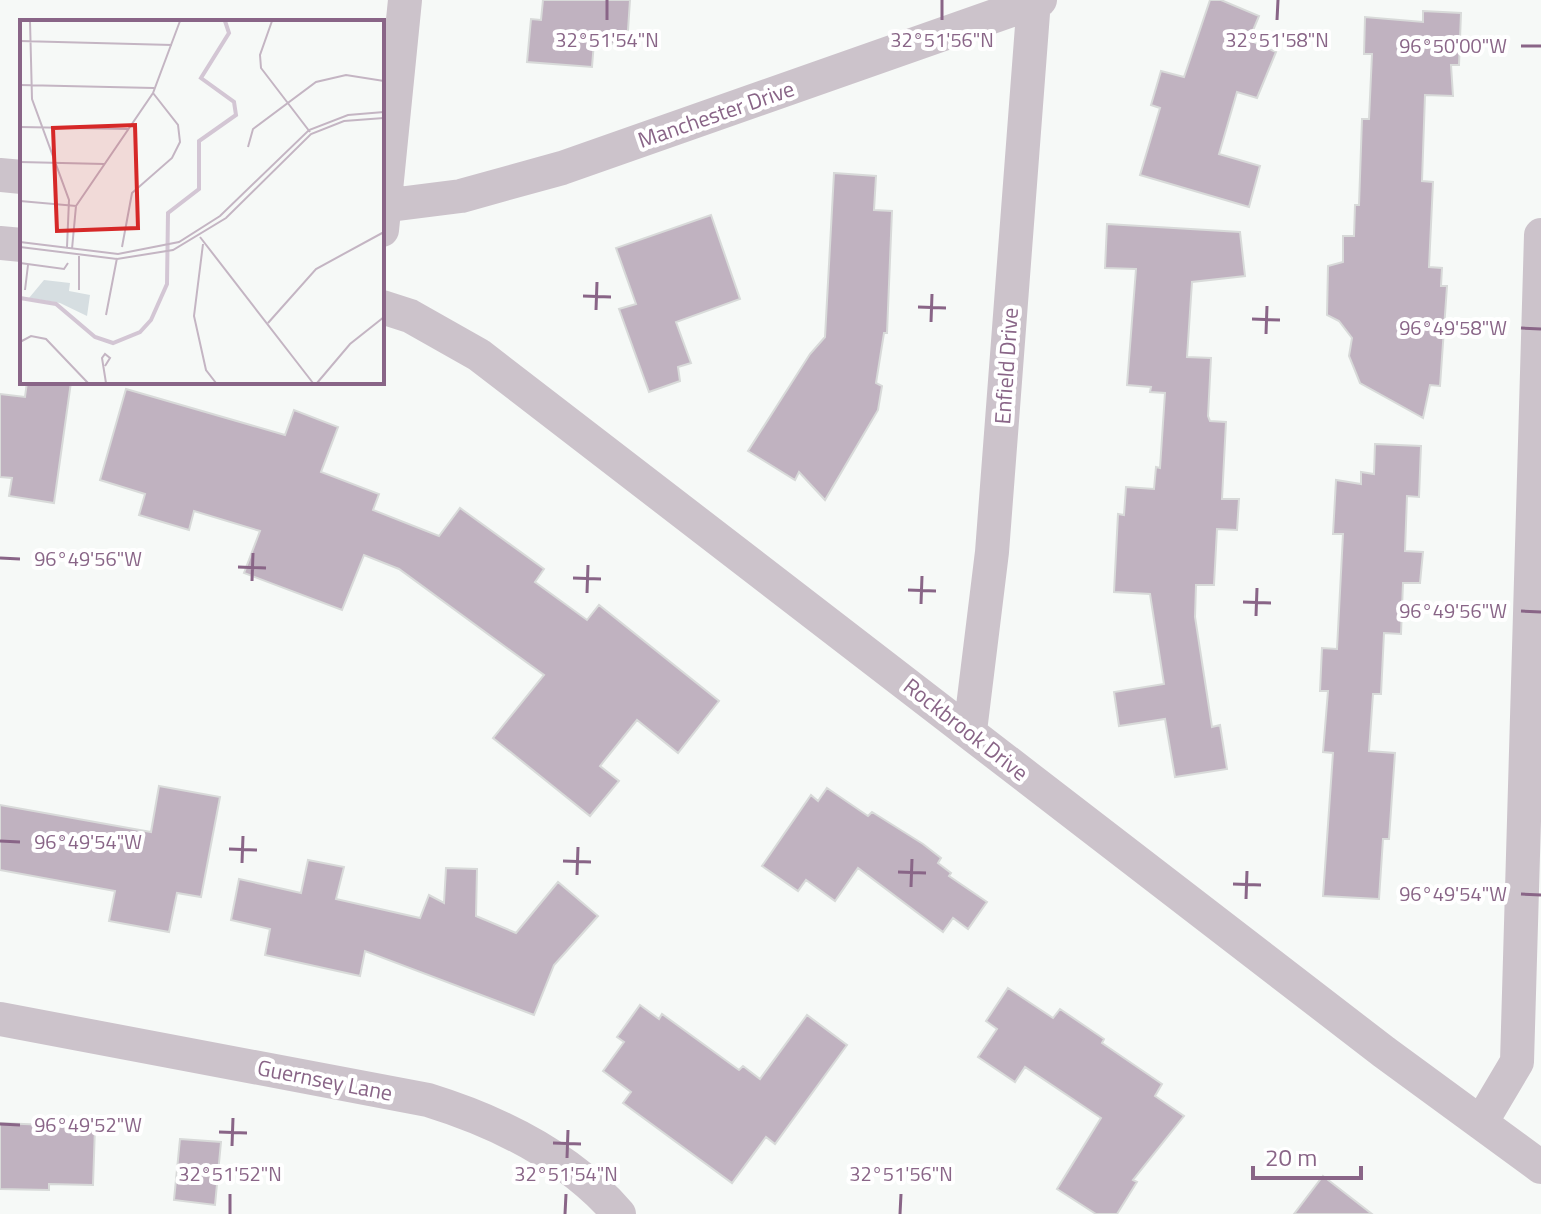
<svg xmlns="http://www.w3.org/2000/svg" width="1541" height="1214" viewBox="0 0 1541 1214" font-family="'Titillium Web',sans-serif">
<rect width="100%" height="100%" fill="#f6f9f7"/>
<path fill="#c0b2c0" stroke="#d8dad9" stroke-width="2" d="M543,0H630L627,45L594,42L592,67L527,62L531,19L541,20Z
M1210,0H1221L1259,16L1249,40L1276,52L1257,98L1237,92L1219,154L1260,166L1249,207L1140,175L1160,108L1151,105L1161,71L1184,77Z
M1423,11L1461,13L1459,65H1451L1453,96L1425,95L1422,181L1433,182L1429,267L1442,268L1441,286H1447L1440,386L1430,385L1423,418L1360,383L1349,356L1352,338L1339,321L1327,315L1328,266L1343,262V236H1354L1355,205H1359L1362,119H1369L1372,54H1364L1365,17L1423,22Z
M834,173L876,176L874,210L892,211L887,333H884L876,383L882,386L878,410L825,500L799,472L795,480L748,451L810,354L825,337Z
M711,215L740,299L676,322L691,363L678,367L680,381L649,392L619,309L636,304L616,248Z
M1107,224L1240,232L1245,276L1192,282L1187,357L1211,358L1208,416L1210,421L1226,422L1222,499H1239L1237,530L1217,529L1214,585H1196L1195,617L1212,727L1220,725L1227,769L1175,777L1165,719L1119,726L1114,692L1164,684L1150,594L1114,592L1118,514L1124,515L1126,487L1154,489L1156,467L1160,468L1165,393L1150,392L1151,387L1127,385L1136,269L1105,268Z
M27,382H71L54,503L9,496L12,478L0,477V394L25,397Z
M126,389L285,435L294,410L338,427L321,472L379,494L373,510L439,536L460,508L544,569L535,582L587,620L599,605L719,701L678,753L637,720L600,766L619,781L590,816L493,738L544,675L399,569L364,555L342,610L244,573L260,531L194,511L189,530L139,515L145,494L100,480Z
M1375,444L1421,446L1419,497L1407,496L1405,551L1423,552L1420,583H1403L1401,634L1384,633L1381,694H1373L1369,751L1395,753L1389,839H1383L1379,899L1323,896L1333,753L1323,752L1328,691H1320L1322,648L1337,649L1343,534H1333L1336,480L1361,484V472L1374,474Z
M159,786L220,797L201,897L177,893L169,932L109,921L115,891L0,870V805L151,832Z
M827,788L868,816L872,812L923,844L941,858L938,863L951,873L949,876L987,902L968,929L953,918L943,932L858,868L835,901L806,880L798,891L762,866L811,795L818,801Z
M308,860L344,867L336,899L420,918L429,895L444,903L446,868L477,869L476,916L516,933L558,882L598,916L554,965L534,1015L365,951L360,976L265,955L270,929L231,920L239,879L301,893Z
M1008,988L1053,1018L1060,1009L1104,1039L1102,1043L1162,1084L1155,1096L1184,1116L1133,1180L1137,1182L1117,1214H1096L1057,1189L1101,1118L1025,1067L1015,1082L978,1057L997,1029L986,1021Z
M640,1005L659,1019L662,1014L739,1070L743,1066L760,1079L807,1015L847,1045L775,1144L766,1137L732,1183L623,1103L631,1092L603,1071L624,1042L617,1037Z
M0,1123L95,1127L93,1185L49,1184V1190L0,1189Z
M180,1139L221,1142L215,1205L174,1200Z
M1323,1176L1372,1214H1294Z"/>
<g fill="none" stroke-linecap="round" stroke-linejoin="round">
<path stroke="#ccc3cb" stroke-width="34" d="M0,175L22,177
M382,206L461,196L562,168L1040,0
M382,230L405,0
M0,243L22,245
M382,307L410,316L479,355L1384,1052L1541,1167
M970,731L992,552L1034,0
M0,1019L428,1100C499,1122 569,1156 619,1214
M1482,1121L1517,1062L1541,235"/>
</g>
<path fill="none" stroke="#896587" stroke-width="3" d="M607,20V0M942,20V0M1277,20L1278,0M1521,46H1541M583,296L611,297M918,307L946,308M596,310L597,282M1252,319L1280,320M931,322L932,294M1521,328L1541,329M1266,334L1267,306M0,558L20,559M238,567L266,568M573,578L601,579M252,581L253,553M908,590L936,591M587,593L588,565M1243,602L1271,603M921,604L922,576M1521,611L1541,612M1256,616L1257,588M0,841L20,842M229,849L257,850M563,861L591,862M242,863L243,836M898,872L926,873M577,875L578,847M1233,884L1261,885M911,887L912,859M1521,894L1541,895M1246,899L1247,871M0,1124L20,1125M219,1132L247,1133M553,1143L581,1144M232,1146L233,1118M567,1158L568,1130M230,1214V1194M565,1214L566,1194M900,1214L901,1194"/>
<g text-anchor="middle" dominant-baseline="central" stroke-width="8" stroke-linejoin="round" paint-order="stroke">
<g font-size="22" fill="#896587" stroke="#fff">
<text transform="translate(716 114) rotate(-19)">Manchester Drive</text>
<text transform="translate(1006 366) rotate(-86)">Enfield Drive</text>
<text transform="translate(966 729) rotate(38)">Rockbrook Drive</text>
<text transform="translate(325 1080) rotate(11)">Guernsey Lane</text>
</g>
</g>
<g transform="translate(20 20)">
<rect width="364" height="364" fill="#f6f9f7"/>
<path d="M24,260L50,263L49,271L70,275L67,296L40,283L9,278Z" fill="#d6dee1"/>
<path fill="none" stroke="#d3c6d4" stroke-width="4" d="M0,278L36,284L75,317L93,323L120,312L131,300L147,264L148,193L179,169V121L216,95L214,82L181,58L209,13L205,1"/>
<path fill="none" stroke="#c4b5c3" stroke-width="2" d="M10,1L12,79L49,180L47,227M252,1L240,35L241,48L290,112M0,21L152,25M0,65L134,68M0,107L108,109M228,127L233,109L296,62L326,55L364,61M0,142L84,144M0,181L56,186L133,73L160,1M180,217L293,363M0,222L98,234L159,222L200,196L289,110L328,95L364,92M183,224L174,296L186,350L196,363M0,227L97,239L153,230L206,198L291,114L324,101L364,98M102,227L112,173L152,138L160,122L158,105L133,73M52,229L56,186M0,243L44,249L48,243M5,270L8,245M59,270V236M86,295L97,238M248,303L296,249L364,212M0,322L11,316L26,319L68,363M85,346L90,338L85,334L82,338L86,363M297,363L330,324L364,297"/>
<path fill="#d62828" fill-opacity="0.15" stroke="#d62828" stroke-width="4" d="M115,105L118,208L37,211L33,108Z"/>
<rect width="364" height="364" fill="none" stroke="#896587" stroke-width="4"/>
</g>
<g font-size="20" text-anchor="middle" fill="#896587" stroke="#fff" stroke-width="8" stroke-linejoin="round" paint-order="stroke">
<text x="607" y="47">32°51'54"N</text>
<text x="942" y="47">32°51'56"N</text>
<text x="1277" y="47">32°51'58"N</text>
<text x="1453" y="53">96°50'00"W</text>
<text x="1453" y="335">96°49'58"W</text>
<text x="88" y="566">96°49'56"W</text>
<text x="1453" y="618">96°49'56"W</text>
<text x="88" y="849">96°49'54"W</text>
<text x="1453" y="901">96°49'54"W</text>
<text x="88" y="1132">96°49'52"W</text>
<text x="230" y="1181">32°51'52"N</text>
<text x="566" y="1181">32°51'54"N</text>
<text x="901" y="1181">32°51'56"N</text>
</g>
<path d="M1253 1166v12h108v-12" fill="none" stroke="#896587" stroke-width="4"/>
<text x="1265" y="1166" font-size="24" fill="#896587" stroke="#ffffff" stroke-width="6" paint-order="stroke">20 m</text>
</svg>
